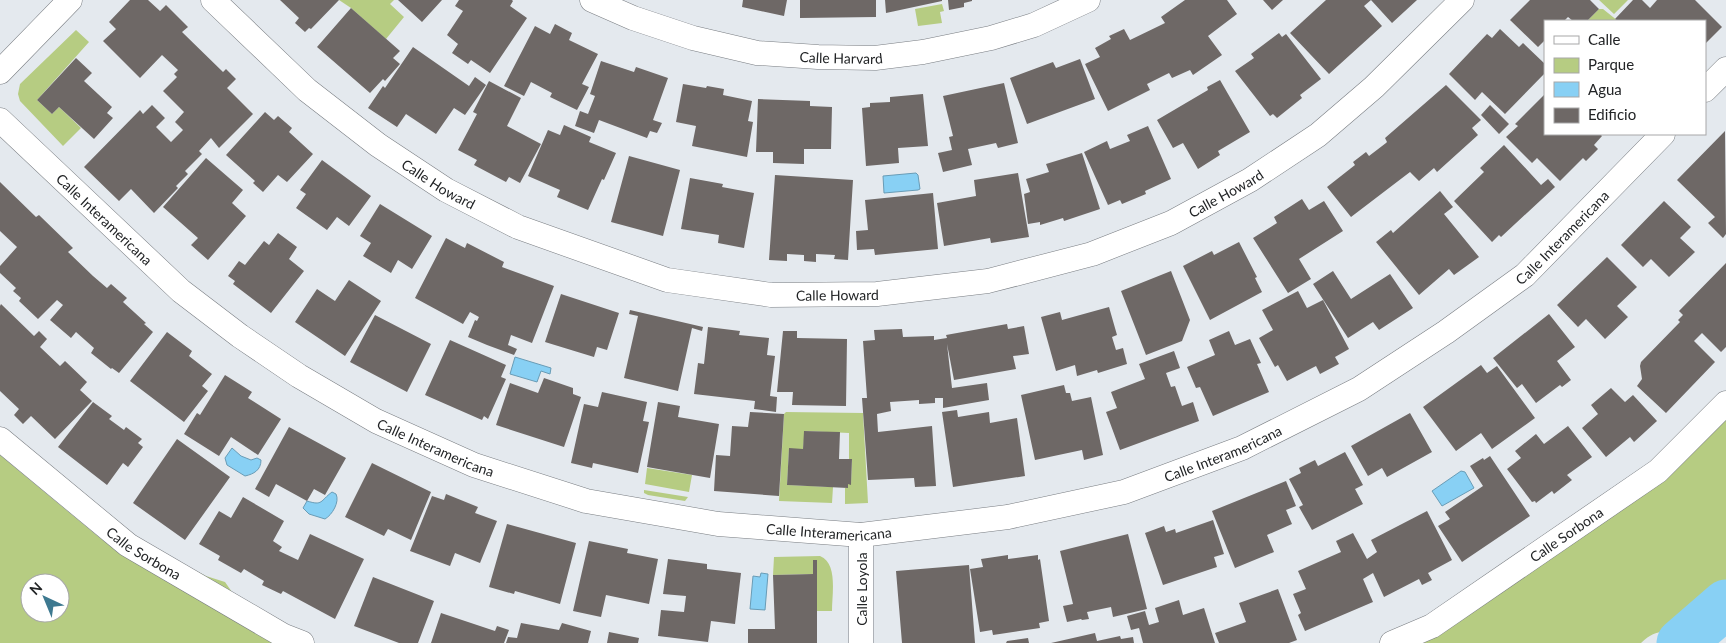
<svg xmlns="http://www.w3.org/2000/svg" width="1726" height="643" viewBox="0 0 1726 643" font-family="Lato,sans-serif">
<rect width="100%" height="100%" fill="#e4e9ee"/>
<path fill="#b6cc82" fill-rule="evenodd" d="M339,0H394L390,4L404,17L386,39L351,8Z
M1599,0H1628L1614,14Z
M942,4L944,11L940,12L942,23L918,26L915,9Z
M1599,9H1603L1618,21H1587Z
M76,30L89,42L37,100L52,114L59,107L81,128L63,146L20,101L18,94L20,84Z
M786,412L863,413L868,503L845,504V488H848V484H851L852,459H849V433L805,431L803,449H789L787,485L833,487L832,503L779,501L784,414Z
M1726,417V590L1713,599L1703,610L1699,620L1683,634C1663,632 1657,628 1641,643H1403L1693,452L1713,433Z
M0,455L100,538L142,567L173,559L206,576L225,582L232,592L280,643H0ZM30,583H60V613H30Z
M647,468L692,475L689,492L645,484Z
M644,490L688,497L685,501L648,495L644,493Z
M820,556C838,563 832,594 832,611H817V560H813V574L773,575L774,557Z"/>
<path fill="#88d0f4" stroke="#699cb6" d="M916,173L918,175L920,189L918,190L884,193L883,176Z
M515,357L551,368L550,374L541,371L537,382L510,374Z
M232,448L241,456L251,460L257,458L261,460C261,470 254,474 245,476L227,465L225,458Z
M1461,471L1465,472L1474,488L1442,506L1432,491Z
M332,492L336,494C340,502 332,515 325,519L309,514L303,508L307,501C323,506 320,501 332,492Z
M761,573L768,574L765,610L750,609L753,576L760,577Z"/>
<g fill="none" stroke-linecap="round" stroke-linejoin="round">
<path stroke="#88d0f4" stroke-width="49" d="M1681,643L1726,604"/>
</g>
<path fill="#6e6866" d="M130,0H148L160,11L166,5L188,27L182,32L223,72L226,69L236,79L227,88L253,114L219,148L211,138L199,151L202,154L185,171L188,174L176,186L178,188L154,213L131,189L119,201L84,167L140,110L143,114L152,105L165,118L156,127L171,142L183,130L175,122L184,112L163,91L177,77L174,74L178,70L162,55L140,78L103,41L116,29L109,22Z
M280,0H339L311,29L309,28L305,32L295,23L299,18Z
M398,0H442L422,22Z
M459,0H512L513,1L510,6L527,18L490,73L471,60L468,64L452,53L458,44L447,35L463,11L455,6Z
M743,0H787L784,16L742,7Z
M800,0H876V17L800,18Z
M885,0H942V1L886,13Z
M948,0H972V1L964,3V7L949,10Z
M1185,0H1227L1237,14L1208,36L1222,55L1193,75L1190,70L1172,78L1169,73L1147,84L1150,90L1108,111L1085,64L1100,57L1095,48L1111,39L1109,36L1124,29L1130,40L1161,25L1165,23L1161,17Z
M1263,0H1283L1272,10Z
M1326,0H1371L1364,6L1382,26L1329,74L1290,33Z
M1371,0H1417L1392,23Z
M1530,0H1590L1599,9L1587,21H1573L1568,17L1564,21H1545V40L1538,47L1510,20Z
M1633,0H1642L1650,8L1657,0H1695L1722,27L1705,44V21H1618L1615,19Z
M351,8L400,51L393,58L400,64L385,81L383,79L370,93L317,47Z
M555,24L572,33L569,40L598,54L582,84L589,87L577,110L550,97L552,93L531,82L524,96L504,86L535,26L550,34Z
M1500,29L1519,47L1523,43L1545,64V73L1505,114L1482,92L1475,100L1449,74L1487,34L1492,38Z
M1279,33L1282,37L1286,34L1321,79L1300,95L1302,98L1277,118L1273,114L1270,116L1235,71L1254,58L1251,54Z
M413,47L469,86L475,77L486,85L465,115L454,108L436,134L406,114L397,127L368,108L383,86L385,88Z
M76,58L92,73L84,81L112,107L107,113L113,118L94,139L59,107L52,114L37,100Z
M1080,59L1095,99L1027,124L1010,78L1053,62L1056,68Z
M601,61L634,72L636,67L668,78L653,120L662,123L657,133L650,131L647,138L599,120L594,133L575,126L580,111L588,114L595,96L590,94Z
M1220,80L1250,132L1218,151L1220,155L1198,169L1183,143L1173,148L1157,120L1208,90L1207,87Z
M489,81L521,98L507,126L541,144L520,183L509,177L506,182L474,165L477,160L458,150L477,114L473,112Z
M1004,83L1018,143L998,148L996,143L968,149L972,165L943,172L938,153L952,150L949,137L953,136L943,96Z
M683,84L706,88L707,86L724,89L723,95L752,101L748,121L753,122L747,157L692,146L696,126L676,122Z
M1446,85L1481,120L1472,128L1478,135L1437,172L1434,168L1419,181L1410,172L1351,217L1327,187L1355,165L1353,162L1366,152L1369,156L1386,143L1387,142L1385,138Z
M923,94L928,146L898,148L899,163L866,166L862,108L870,107V103L890,102V97Z
M1545,94V134H1600L1602,136L1594,145L1598,149L1586,161L1583,158L1560,181L1537,158L1532,163L1506,137L1518,126L1515,124Z
M758,99L810,101V106L832,107L831,149H804V164L773,163V152H756Z
M1490,105L1509,124L1499,134L1481,115Z
M265,112L274,120L278,116L292,128L289,132L313,154L287,182L278,175L263,192L253,183L255,181L226,155Z
M564,125L591,137L589,142L616,153L604,180L602,179L588,210L557,197L560,190L528,176L548,130L560,135Z
M1148,126L1171,179L1145,191L1146,194L1122,204L1120,200L1108,205L1084,152L1107,141L1110,149L1130,141L1127,135Z
M1725,131L1726,234L1723,238L1708,223L1715,217L1677,180Z
M1504,145L1541,185L1548,179L1555,187L1501,237L1499,235L1492,242L1454,201L1484,172L1480,168Z
M1082,153L1100,209L1064,221L1063,218L1040,225V222L1028,224L1024,194L1030,192L1026,179L1049,172L1046,164Z
M629,156L680,170L663,236L611,222Z
M206,158L243,190L232,203L246,216L208,260L191,245L198,238L163,207Z
M322,160L371,196L349,226L337,217L327,230L296,208L306,194L300,190Z
M1018,173L1029,237L991,243L990,238L944,246L937,203L976,196L974,180Z
M775,175L853,180L848,260L834,259L835,255L816,254V262L804,261V255L787,254V261L769,260Z
M690,178L723,184L722,187L754,193L744,248L718,243L719,235L681,229Z
M0,182L36,217L39,215L73,248L68,252L93,276L107,288L111,284L127,298L123,302L146,323L144,324L153,332L119,373L112,368L111,369L91,353L94,348L76,332L71,338L50,320L63,305L57,300L38,319L19,301L21,298L13,291L16,288L0,273V266L17,247L0,231Z
M1440,191L1453,207L1444,214L1479,257L1454,275L1449,269L1419,295L1376,242L1391,230L1393,233Z
M933,193L938,249L875,255L874,249L857,250L856,231L868,230L865,200Z
M1302,199L1309,210L1324,201L1343,231L1299,259L1311,279L1288,293L1253,238L1277,223L1274,217Z
M1664,201L1691,227L1680,238L1695,252L1669,277L1651,259L1643,267L1621,245Z
M380,204L432,236L412,269L398,260L391,273L363,256L371,243L360,236Z
M278,233L297,247L289,259L304,271L271,313L233,284L235,281L228,276L239,261L245,265L264,241L269,245Z
M446,238L465,248L467,243L504,262L502,267L554,286L532,343L511,335L508,345L517,349L514,355L487,345L468,337L475,320L477,321L479,317L470,312L463,324L415,298Z
M1239,242L1257,277L1255,278L1262,292L1210,320L1183,266L1212,251L1214,255Z
M1607,257L1637,287L1617,306L1628,317L1605,339L1586,319L1578,327L1557,305Z
M1726,263V347L1721,352L1702,333L1694,341L1715,362L1666,413L1637,386L1642,379L1640,366L1641,362L1680,322L1678,320L1683,315L1679,311Z
M1171,271L1190,320L1182,341L1146,355L1121,291Z
M1333,271L1351,299L1390,274L1413,308L1379,330L1373,322L1348,338L1313,284Z
M349,280L381,301L345,356L295,322L317,289L335,301Z
M1298,291L1307,308L1323,300L1349,349L1335,357L1339,364L1320,374L1316,366L1287,381L1278,365L1275,367L1259,338L1273,330L1262,310Z
M561,294L619,313L607,350L597,347L594,357L545,342Z
M1,304L34,336L39,331L47,339L40,347L60,366L65,361L87,382L80,390L92,401L55,439L31,416L23,424L14,415L19,409L0,391V306Z
M1109,307L1117,335L1112,337L1116,350L1123,348L1127,364L1098,373L1097,370L1077,376L1075,365L1056,371L1041,317L1060,312L1062,320Z
M630,310L703,327L702,331L692,328L678,391L624,378L638,316L629,314Z
M1549,314L1575,347L1557,361L1571,380L1562,387L1560,385L1536,403L1522,384L1517,388L1493,358Z
M375,315L431,344L407,392L350,362Z
M1007,324L1008,329L1024,326L1029,354L1013,356L1016,369L954,380L947,344L952,388L987,383L989,400L943,408V398H935V403L919,404V400L890,402L891,411L877,414L878,432L932,426L936,486L915,487L914,478L868,480L862,398H867L863,341L875,340L874,330L902,329L903,337L934,336V340L947,338L946,335Z
M708,327L740,331L739,335L769,338L767,355L775,356L770,396L777,397L776,412L754,409L755,401L694,394L698,363L704,364Z
M783,331H797V338L847,339L846,406L792,405L793,392H777Z
M1229,331L1235,345L1250,339L1261,363L1257,364L1269,392L1213,416L1200,387L1196,388L1187,367L1215,355L1209,340Z
M167,332L192,351L189,356L212,374L202,386L208,391L184,422L130,381Z
M450,340L506,365L501,377L506,379L488,419L484,416L482,420L425,395Z
M1174,351L1180,368L1166,373L1171,387L1175,386L1182,406L1193,402L1199,421L1120,450L1106,412L1117,408L1111,392L1145,379L1139,364Z
M1481,365L1487,373L1497,366L1535,418L1492,449L1481,433L1456,451L1423,407Z
M225,375L252,392L248,398L281,419L258,455L231,437L219,456L184,434L197,413L200,415Z
M544,378L573,388V394L581,397L564,447L496,425L510,383L538,393Z
M1064,385L1066,393H1070L1072,401L1091,397L1103,455L1084,460L1082,450L1035,460L1021,395Z
M1611,388L1625,402L1633,395L1657,421L1634,442L1630,437L1606,457L1582,428L1598,414L1591,405Z
M602,392L647,402L643,421L649,422L638,473L593,463L592,468L571,463L584,404L598,407Z
M93,402L112,416L109,419L124,430L126,427L142,439L138,443L143,447L128,467L123,463L107,485L58,447Z
M658,402L680,406L678,417L719,424L710,478L647,467Z
M957,410L958,417L989,412L990,423L1017,418L1025,476L953,487L942,412Z
M750,412L784,414L779,496L714,491L716,455L730,456L732,426L748,427Z
M1410,413L1432,452L1387,477L1382,468L1368,476L1351,446Z
M1568,426L1592,457L1567,475L1572,480L1554,494L1552,491L1536,503L1535,501L1532,502L1507,469L1521,458L1515,451L1536,434L1544,444Z
M289,427L346,458L325,495L314,489L307,501L276,484L269,497L255,489Z
M804,431L840,432L839,459H852L851,485L848,484V488L787,485L789,448L803,449Z
M177,439L230,477L185,540L133,503Z
M1345,452L1363,485L1355,489L1363,504L1312,530L1299,507L1303,505L1289,479L1301,473L1299,468L1315,460L1318,466Z
M1490,456L1530,516L1462,562L1438,526L1450,519L1445,512L1483,486L1470,466L1483,458L1484,460Z
M372,463L431,492L411,540L388,529L384,536L345,517Z
M1286,481L1296,506L1286,510L1292,524L1267,535L1274,552L1235,568L1212,511Z
M446,494L478,507L475,513L497,521L480,563L455,553L450,566L410,551L432,496L444,500Z
M243,497L284,521L273,541L282,547L279,551L298,560L310,534L364,559L335,619L283,591L281,594L262,585L264,581L244,569L241,573L218,560L220,556L199,544L219,511L231,518Z
M1427,511L1452,560L1428,573L1432,580L1422,585L1419,579L1384,597L1373,573L1363,579L1373,602L1305,631L1298,615L1301,613L1293,594L1306,589L1298,571L1341,552L1336,541L1353,533L1367,559L1377,552L1371,540Z
M1213,520L1224,554L1214,557L1217,567L1163,585L1145,533L1164,526L1166,532L1175,529L1176,533Z
M507,524L576,543L560,604L515,591L514,594L489,587Z
M1128,534L1147,609L1113,617L1111,607L1087,612L1089,619L1082,620L1081,619L1067,622L1063,606L1073,604L1060,551Z
M589,541L628,549L627,553L658,559L649,604L606,595L601,617L573,611Z
M1008,555V559L1038,555V560L1040,559L1049,621L1039,623L1040,628L993,635L992,630L980,632L970,569L983,567L981,559Z
M668,559L707,564V569L741,573L735,624L711,621L708,642L658,636L661,610L684,612L686,596L663,594Z
M813,560H817V643H748V629H775L773,575L813,574Z
M969,565L975,643H902L896,571Z
M373,577L434,601L418,643H399L354,626Z
M1278,589L1297,640L1289,643H1219L1215,633L1246,622L1239,603Z
M1179,600L1183,615L1204,608L1215,643H1143L1139,628L1131,630L1127,616L1145,611L1149,625L1159,622L1155,608Z
M441,613L495,631L497,626L509,630L504,643H431Z
M521,623L559,630L562,623L591,631L588,643H506L508,637L517,638Z
M609,632L639,638L638,643H607Z
M1095,633L1097,641L1120,636L1121,639L1133,637L1134,643H1051Z
M1028,638L1029,643H1006L1007,641Z"/>
<g fill="none" stroke-linecap="round" stroke-linejoin="round">
<defs>
<g id="street">
<path id="s1" d="M213,0L307,90L378,145L446,190L518,227L667,280L771,295L877,294L988,281L1092,254L1171,223L1250,180L1318,135L1374,87L1462,0"/>
<path id="s2" d="M592,0L633,18L693,38L757,53L818,57L875,58L923,52L991,38L1034,25L1088,0"/>
<path d="M0,72L70,0"/>
<path d="M1705,90L1726,69"/>
<path id="s3" d="M0,120L181,291L240,336L299,376L376,421L474,465L586,501L718,524L861,535L1008,517L1124,492L1242,448L1359,389L1446,332L1525,275L1663,134"/>
<path id="s4" d="M0,439L128,545L284,636L302,643"/>
<path d="M861,535V643"/>
<path id="s5" d="M1392,643L1432,626L1658,471L1726,403"/>
</g>
</defs>
<use href="#street" stroke="#797d82" stroke-width="25"/>
<use href="#street" stroke="#fff" stroke-width="24"/>
</g>
<g text-anchor="middle" dominant-baseline="central" stroke-width="5" stroke-linejoin="round" paint-order="stroke">
<g font-size="14" fill="#222426" stroke="#fff">
<text stroke="none"><textPath href="#s2" startOffset="258">Calle Harvard</textPath></text>
<text stroke="none"><textPath href="#s1" startOffset="292">Calle Howard</textPath></text>
<text stroke="none"><textPath href="#s1" startOffset="1118">Calle Howard</textPath></text>
<text stroke="none"><textPath href="#s3" startOffset="144">Calle Interamericana</textPath></text>
<text stroke="none"><textPath href="#s3" startOffset="1764">Calle Interamericana</textPath></text>
<text stroke="none"><textPath href="#s1" startOffset="712">Calle Howard</textPath></text>
<text stroke="none"><textPath href="#s3" startOffset="549">Calle Interamericana</textPath></text>
<text stroke="none"><textPath href="#s3" startOffset="1359">Calle Interamericana</textPath></text>
<text stroke="none"><textPath href="#s3" startOffset="954">Calle Interamericana</textPath></text>
<text stroke="none"><textPath href="#s5" startOffset="206">Calle Sorbona</textPath></text>
<text stroke="none"><textPath href="#s4" startOffset="184">Calle Sorbona</textPath></text>
<text transform="translate(861 589) rotate(-90)">Calle Loyola</text>
</g>
</g>
<rect x="1544" y="20" width="162" height="115" fill="#ffffff" stroke="#a7a7a8"/>
<rect x="1554" y="36" width="25" height="8" fill="#ffffff" stroke="#a7a7a8"/>
<text x="1588" y="45" font-size="15" fill="#222426">Calle</text>
<rect x="1554" y="58" width="25" height="15" fill="#b6cc82" stroke="#a7a7a8"/>
<text x="1588" y="70" font-size="15" fill="#222426">Parque</text>
<rect x="1554" y="82" width="25" height="15" fill="#88d0f4" stroke="#a7a7a8"/>
<text x="1588" y="95" font-size="15" fill="#222426">Agua</text>
<rect x="1554" y="108" width="25" height="15" fill="#6e6866" stroke="#a7a7a8"/>
<text x="1588" y="120" font-size="15" fill="#222426">Edificio</text>
<g transform="translate(45 598) rotate(316)"><circle r="24" fill="#ffffff" stroke="#a7a7a8"/>
<path d="M0-4L9 19L0 12L-9 19Z" fill="#3d7990"/>
<text y="-8" font-size="14" font-weight="bold" text-anchor="middle" fill="#222426">N</text>
</g>
</svg>
